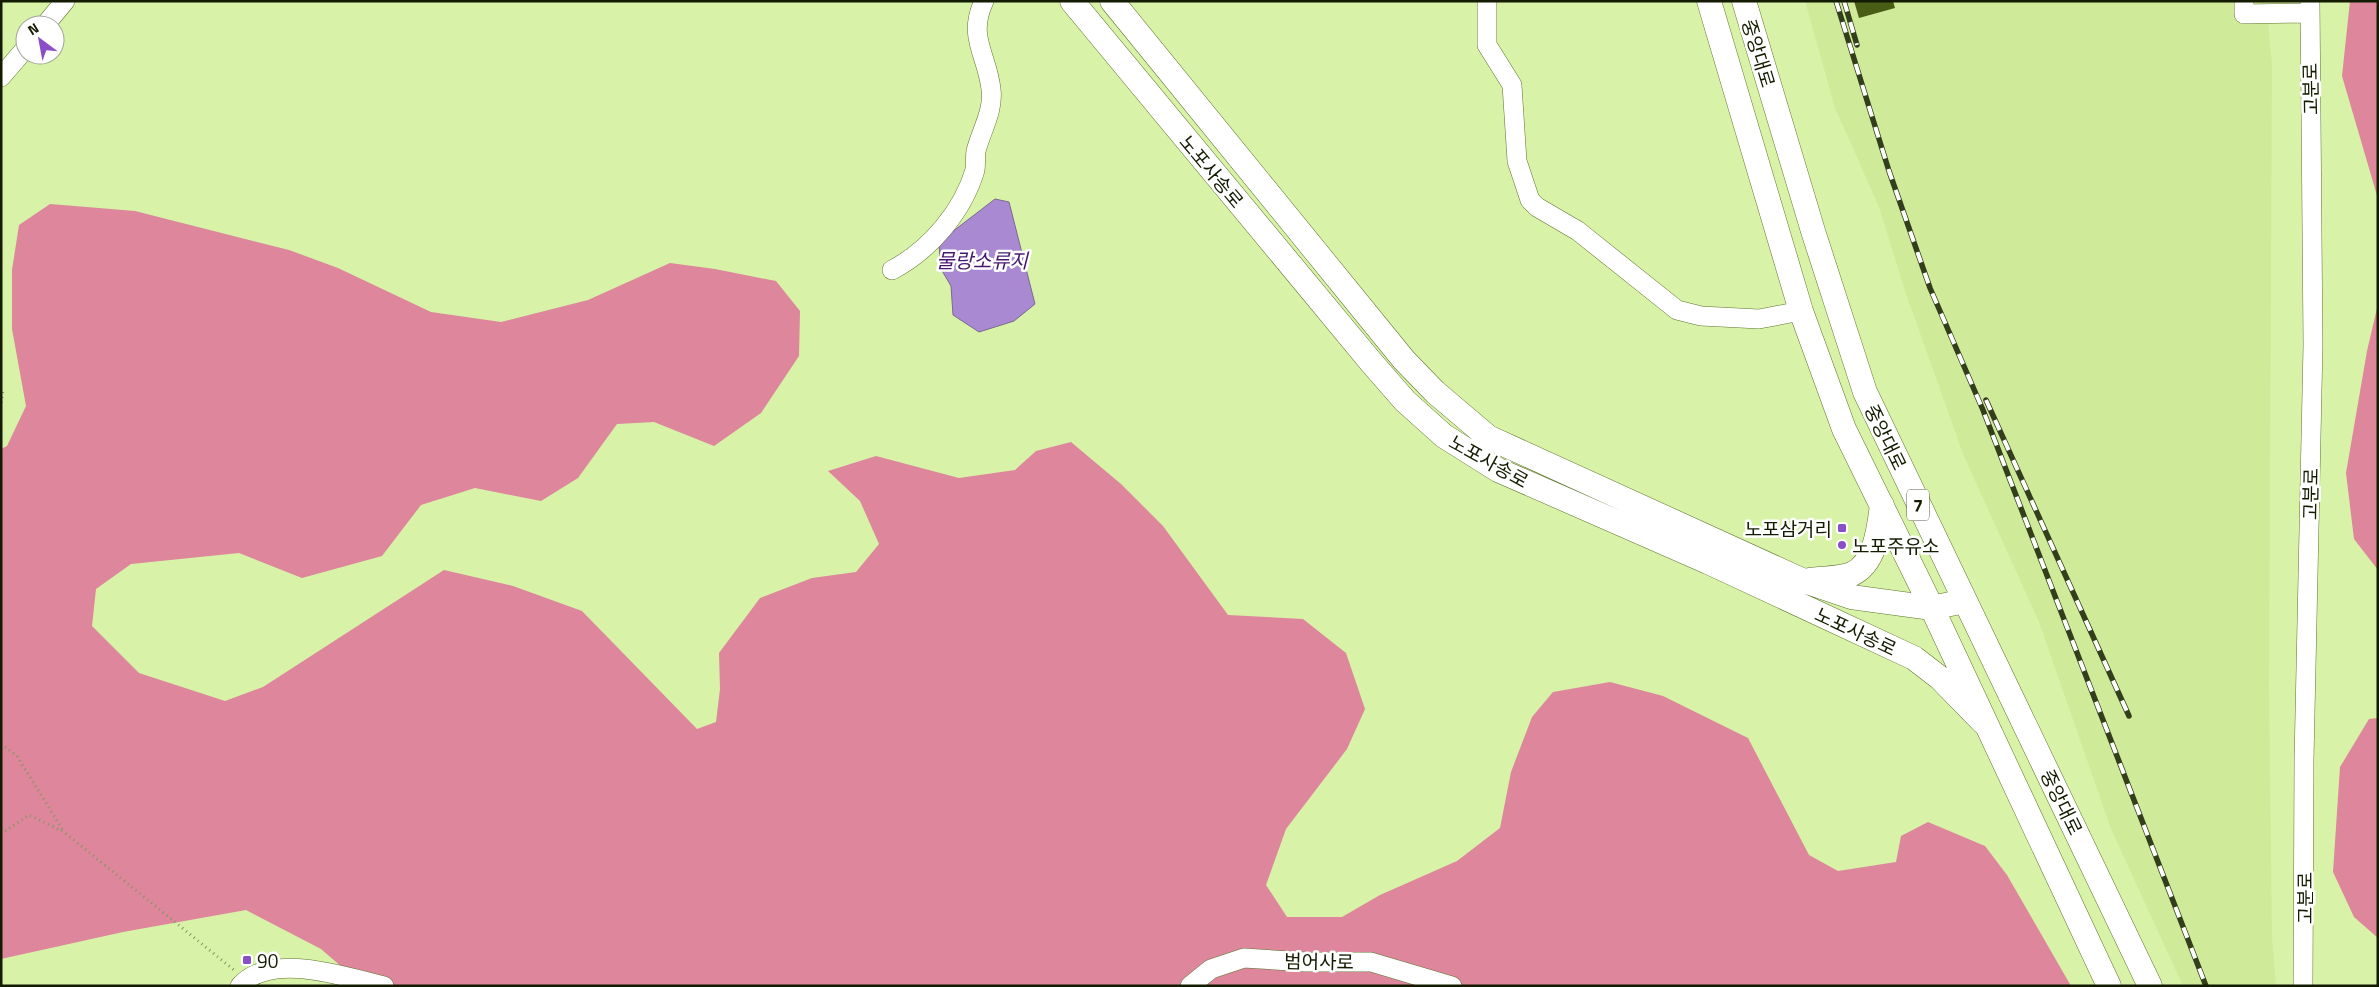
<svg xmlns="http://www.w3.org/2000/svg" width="2379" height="987" viewBox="0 0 2379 987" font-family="'Titillium Web','Noto Sans KR',sans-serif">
<rect width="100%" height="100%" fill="#d8f2a8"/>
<path fill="#cfeb99" d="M1805,1H2266L2272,65L2269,689L2272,937L2276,986H2183L2111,829L2039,622L1963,454L1905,291L1879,207L1835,108Z"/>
<path fill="#dd869c" d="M2350,1H2378V199L2342,76Z
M50,204L135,211L289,250L338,268L431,312L501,322L588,300L670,263L715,269L776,281L800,311L799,356L761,413L714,446L654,422L617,424L578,478L541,501L475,488L421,505L382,556L302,578L239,553L131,564L96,589L92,626L139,673L225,701L263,687L444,570L513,586L582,611L697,729L716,722L720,689L719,653L760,598L812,578L856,572L879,544L860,501L828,471L876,456L959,478L1015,470L1036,451L1071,442L1121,484L1163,526L1228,615L1303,619L1346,653L1365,709L1347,749L1286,829L1266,885L1287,917H1342L1380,895L1457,861L1500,828L1511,772L1532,717L1553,692L1610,682L1663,696L1748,738L1809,855L1838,871L1896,862L1901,836L1928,822L1985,846L2007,875L2071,986H364L321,949L246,910L123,932L1,959V449L7,446L26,406L12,329V270L19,225Z
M2378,304V570L2354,539L2346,473L2367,351Z
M2378,718V938L2354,917L2333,872L2340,767L2369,719Z"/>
<path fill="#a989d1" stroke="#7c6893" d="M995,199L1009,202L1035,304L1014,321L979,332L953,315L951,286L941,269L939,245L952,232Z"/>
<path fill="#495d14" d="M1854,1H1893L1895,8L1859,18Z"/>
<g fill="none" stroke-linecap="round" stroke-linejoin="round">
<defs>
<path id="minor" d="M1487,1V45L1512,85L1517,161L1530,200L1537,207L1578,231L1677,310L1701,316L1759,319L1801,311
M2244,1V14L2310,13
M45,25L65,1
M1,77L25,49
M892,270C930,250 963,211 975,170C976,164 975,157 976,151C981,131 994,111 991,89C987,54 967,37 984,1
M240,986C271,951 345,977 384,986
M1190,986L1211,969L1244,958L1306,962H1371L1452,986
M2303,986L2304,760L2313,345L2310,1"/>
<path id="major" d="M1072,1L1371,362L1405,401L1444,436L1498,470L1708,562L1914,658L1940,678L1984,723
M1112,1L1404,360L1435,392L1488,437L1804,581L1851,597L1932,608L1964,601
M1709,1L1801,311L1844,429L1932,608L2109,986
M1744,1L1813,231L1865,392L2150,986
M1809,580C1822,578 1841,579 1852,574C1876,563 1879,527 1882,505"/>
</defs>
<use href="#minor" stroke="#5f742f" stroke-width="20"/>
<use href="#major" stroke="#5f742f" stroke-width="25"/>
<path stroke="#849661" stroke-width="3" stroke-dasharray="1 4" stroke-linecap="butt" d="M1,389H3L1,406
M1,744L17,756L64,832
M1,834L29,815L64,832L234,970"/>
<use href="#minor" stroke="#fff" stroke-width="19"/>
<use href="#major" stroke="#fff" stroke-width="24"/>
<defs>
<path id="rail" d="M1836,1L1889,171L1930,288L1983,410L2206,986
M1844,1L1857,45
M1986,400L2129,716"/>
</defs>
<use href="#rail" stroke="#333e1c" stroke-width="5.5"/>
<use href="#rail" stroke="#fff" stroke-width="4" stroke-dasharray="11" stroke-linecap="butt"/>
</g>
<g fill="#8a4fc6" stroke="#fff" stroke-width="2">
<rect x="1837" y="523" width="10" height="10" rx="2.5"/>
<circle cx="1842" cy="545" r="5"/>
<rect x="242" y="955" width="10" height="10" rx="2.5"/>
</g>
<g text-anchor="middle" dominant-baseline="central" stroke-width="5" stroke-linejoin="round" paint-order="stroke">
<rect fill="#fff" stroke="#5a5f4d" stroke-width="1" x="1907" y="489.5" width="22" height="31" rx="4"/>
<g font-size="18" font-weight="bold" fill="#131b01">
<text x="1918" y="505">7</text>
</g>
<g font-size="19" fill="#131b01" stroke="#fff">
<text transform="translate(1759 53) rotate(73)">중앙대로</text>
<text transform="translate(2310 89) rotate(-91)">고분로</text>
<text transform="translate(1212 171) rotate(50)">노포사송로</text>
<text transform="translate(1886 437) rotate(64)">중앙대로</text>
<text transform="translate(1489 461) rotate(29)">노포사송로</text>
<text transform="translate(2310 494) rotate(-89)">고분로</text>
<text transform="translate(1856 631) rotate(25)">노포사송로</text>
<text transform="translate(2062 802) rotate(64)">중앙대로</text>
<text transform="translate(2304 898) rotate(-90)">고분로</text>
<text transform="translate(1319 961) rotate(1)">범어사로</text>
</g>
<g font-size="19" fill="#131b01" stroke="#fff" text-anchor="start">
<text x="1832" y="528" text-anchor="end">노포삼거리</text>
<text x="1852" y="545">노포주유소</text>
<text x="257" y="960">90</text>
</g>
<g font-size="20" font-style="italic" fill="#46186e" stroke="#fff">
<text x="982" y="260">물랑소류지</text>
</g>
</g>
<rect width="2379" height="987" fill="none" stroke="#131b01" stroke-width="5"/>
<g transform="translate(40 40) rotate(328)"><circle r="24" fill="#ffffff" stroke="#a1a499"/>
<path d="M0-4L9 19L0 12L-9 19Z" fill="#8a4fc6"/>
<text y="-8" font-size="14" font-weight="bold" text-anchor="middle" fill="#131b01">N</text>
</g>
</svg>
